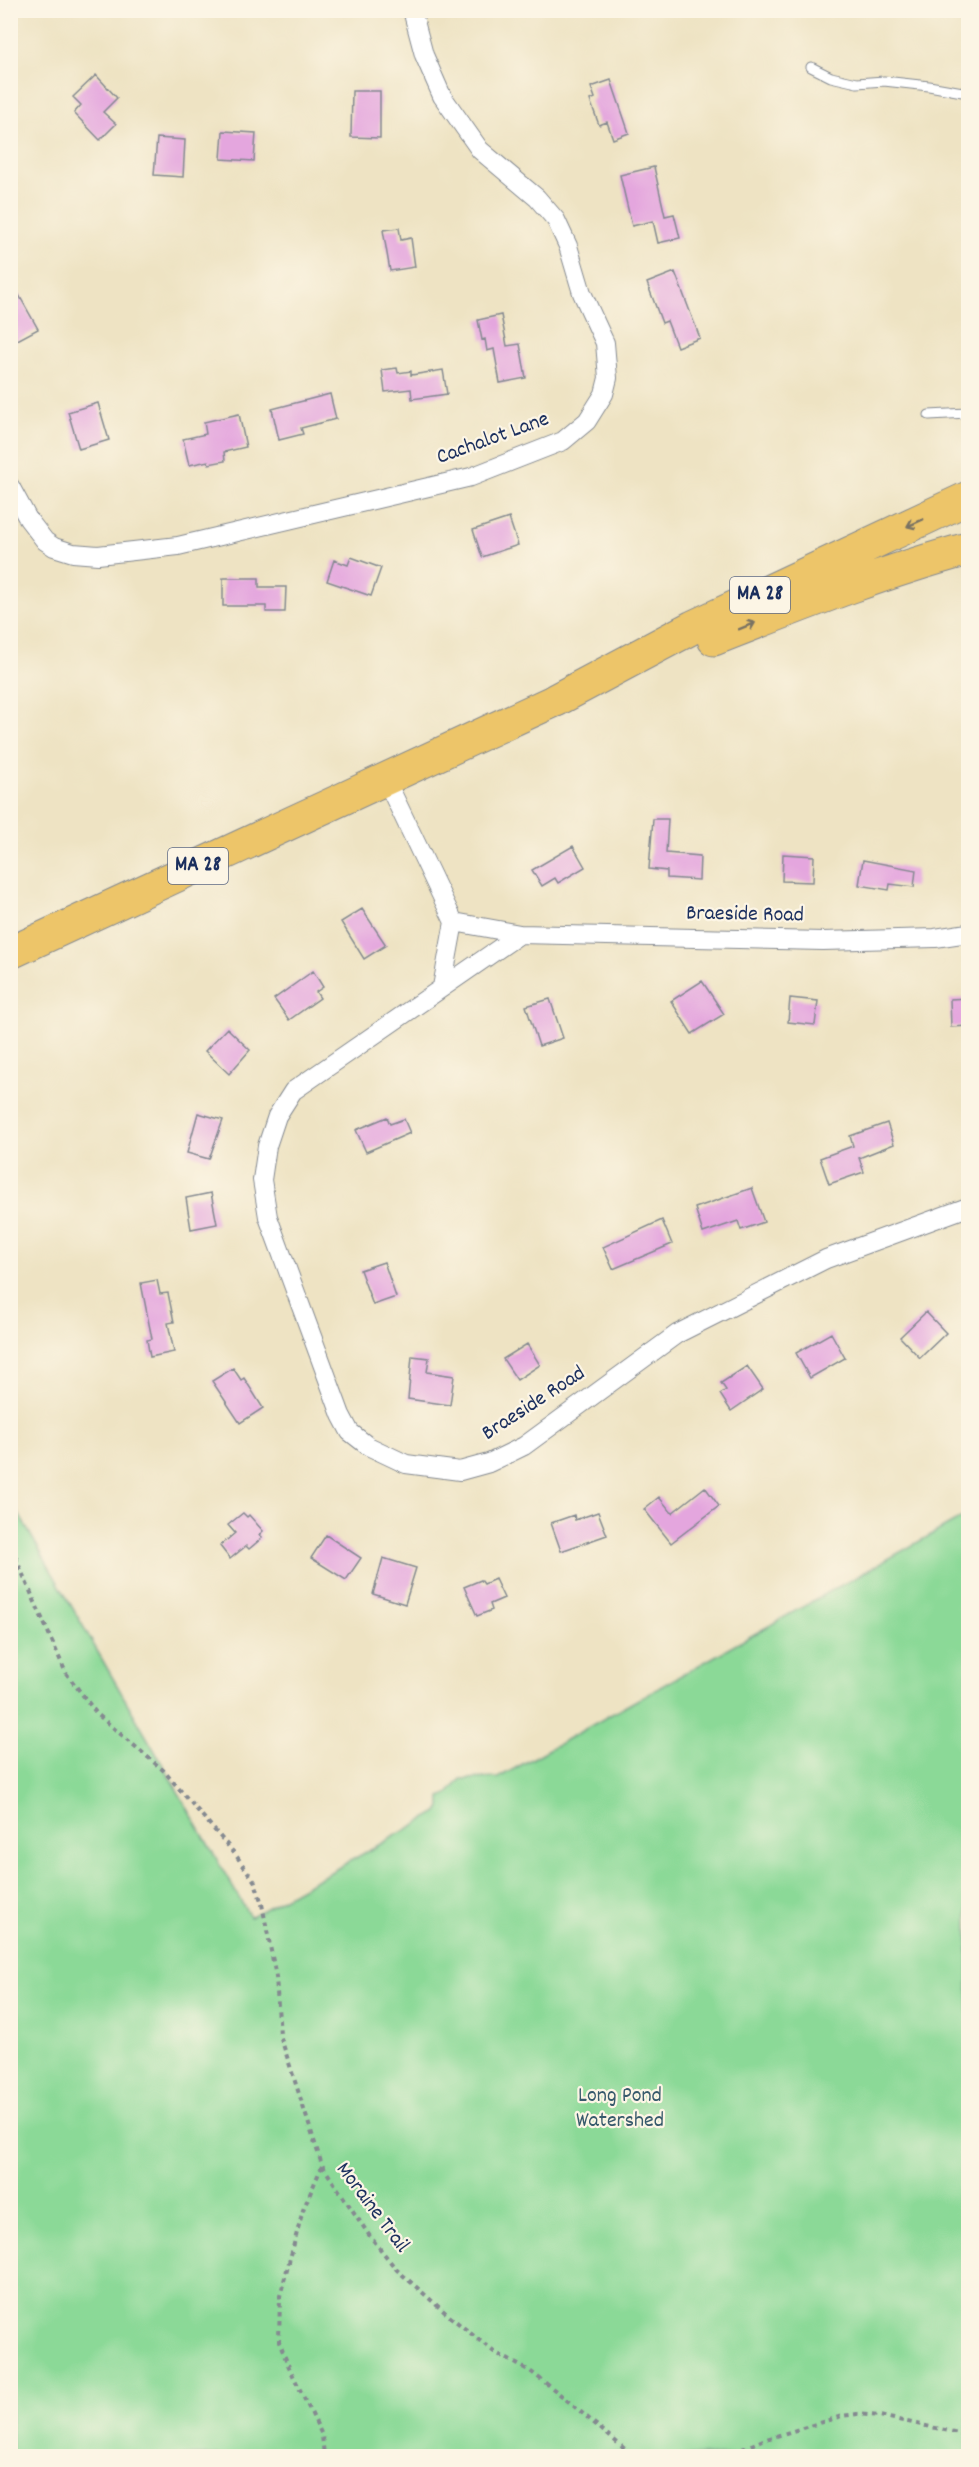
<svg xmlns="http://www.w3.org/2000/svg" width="979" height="2467" viewBox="0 0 979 2467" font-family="Dekko,sans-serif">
<rect width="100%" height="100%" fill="#fcf5e5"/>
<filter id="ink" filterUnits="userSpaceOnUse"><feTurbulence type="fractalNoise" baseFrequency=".0167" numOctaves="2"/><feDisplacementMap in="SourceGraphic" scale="12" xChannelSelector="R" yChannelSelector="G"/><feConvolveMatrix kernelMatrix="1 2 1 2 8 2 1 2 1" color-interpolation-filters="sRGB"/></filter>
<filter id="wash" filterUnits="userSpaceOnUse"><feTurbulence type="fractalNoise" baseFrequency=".008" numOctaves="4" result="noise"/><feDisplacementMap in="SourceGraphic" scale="24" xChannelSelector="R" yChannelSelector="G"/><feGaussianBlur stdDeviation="1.35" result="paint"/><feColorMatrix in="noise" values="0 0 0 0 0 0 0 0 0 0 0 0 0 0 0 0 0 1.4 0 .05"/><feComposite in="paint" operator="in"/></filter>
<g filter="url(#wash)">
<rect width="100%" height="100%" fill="#eee3c3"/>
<path fill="#8bd997" stroke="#53847a" stroke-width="1.5" d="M10,1499L250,1917L438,1812L441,1807V1797L448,1794L461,1779L498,1778L968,1514V2456H11Z"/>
<g id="blocks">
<path fill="#e4a6de" d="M96,75L117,98L103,112L116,124L100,140L74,113L81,105L73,97Z
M611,80L629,133L613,139L607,122L599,125L590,100L595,98L591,87Z
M352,91H380V138L351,137Z
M223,131L256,133L254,161L221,159Z
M157,138L185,140L183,177L154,175Z
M654,167L665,216L674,214L680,238L658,243L653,221L632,226L620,175Z
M399,228L401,240L411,238L415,267L390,271L383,230Z
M675,272L700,338L677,347L667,321L662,323L647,283Z
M10,279L38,329L10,344Z
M501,315L507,346L520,344L526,378L500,383L494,349L487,351L485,339L482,340L478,320Z
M397,368L398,373L411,371V375L443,370L447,394L412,399L411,389L385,392L382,370Z
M330,394L336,419L301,428L303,434L279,440L272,409Z
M98,403L109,440L79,449L68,412Z
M239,414L246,447L224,452L225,461L209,464L208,461L189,465L183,439L206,434L204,422Z
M509,518L518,545L482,557L473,530Z
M351,557L381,568L371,596L327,581L334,560L348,565Z
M223,578H259V587H286L285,612H266V606H223Z
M653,819H668L666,853L700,856L699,880L667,878V871L649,869Z
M573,846L585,867L558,883L555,878L542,886L532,870Z
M783,854L814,856L813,882L782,881Z
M863,860L916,870L914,887L890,884L889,890L859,885Z
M362,909L386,945L364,959L341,922Z
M313,971L323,987L316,992L320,998L289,1020L274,999Z
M702,981L724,1014L692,1034L671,1001Z
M790,998L818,1001L815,1025L788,1022Z
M969,998V1026L951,1027L950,999Z
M550,999L563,1038L539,1046L526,1006Z
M227,1028L250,1050L229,1074L205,1051Z
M198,1113L223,1120L209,1159L187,1153Z
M387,1117L390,1124L404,1119L410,1133L366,1152L356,1130Z
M887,1123L894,1144L859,1158L864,1172L829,1184L820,1158L853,1146L850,1136Z
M752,1188L764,1222L741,1230L738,1221L703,1233L695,1208Z
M211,1193L217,1224L191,1229L186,1198Z
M662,1220L672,1244L613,1269L603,1247Z
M384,1262L396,1297L373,1305L360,1270Z
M157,1280L160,1294L168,1293L174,1322L168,1323L174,1352L150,1357L147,1340L152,1339L141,1283Z
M926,1312L946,1333L920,1358L900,1337Z
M831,1333L845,1358L810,1378L796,1353Z
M527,1344L540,1365L517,1380L503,1359Z
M412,1356L429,1358L427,1372L454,1376L450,1405L408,1399Z
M747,1366L763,1389L731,1411L720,1394L726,1390L721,1383Z
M233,1368L241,1380L244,1378L263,1408L240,1423L212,1381Z
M705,1487L719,1506L671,1543L644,1509L659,1497L672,1513Z
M598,1512L607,1535L561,1551L551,1523L574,1515L575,1520Z
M243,1513L247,1517L249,1515L263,1531L259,1535L262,1538L249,1549L246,1546L230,1559L220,1546L235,1533L228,1525Z
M326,1535L361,1558L346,1580L311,1558Z
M383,1558L416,1568L405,1604L373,1594Z
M495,1579L504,1598L490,1604L492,1610L477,1616L464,1587L481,1580L484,1584Z"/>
</g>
</g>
<g filter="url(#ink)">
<use href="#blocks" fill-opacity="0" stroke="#848990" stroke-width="1.5"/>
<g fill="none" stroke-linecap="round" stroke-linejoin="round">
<defs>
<path id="service" d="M811,67L831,77L857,83L884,81L929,86L968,93
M929,415L968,413"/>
<path id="minor" d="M10,486L28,519L45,541L54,547L73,553L98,555L178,546L471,477L563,441L587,421L604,394L608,378L605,343L582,293L568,246L556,220L537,198L480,150L442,96L424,55L412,10
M386,780L454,922L442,987
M454,922L520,934
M968,933L935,938L823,941L520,934L293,1091L277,1116L267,1146L262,1180L268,1217L341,1415L350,1432L368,1446L406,1464L460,1471L489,1463L524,1446L677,1334L826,1259L968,1207"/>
<path id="trunk" d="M10,953L556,700"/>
<path id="motorway" d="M714,639C798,606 882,572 968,549
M556,700L693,627L968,498"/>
</defs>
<use href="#service" stroke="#848990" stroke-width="11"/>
<use href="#minor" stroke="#848990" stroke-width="20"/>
<use href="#trunk" stroke="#848990" stroke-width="34"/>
<use href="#motorway" stroke="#848990" stroke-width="35"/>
<path stroke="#848990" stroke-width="4" stroke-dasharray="4.5 4.5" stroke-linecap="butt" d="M10,1531L17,1561L66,1673L97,1714L163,1770L235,1854L255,1882L262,1904L276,1977L280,2035L322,2165L369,2235L397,2270L448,2315L494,2352L530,2371L556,2391L633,2456
M322,2166L303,2210L280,2296L279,2342L289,2367L322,2435L324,2456
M726,2456L763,2440L842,2416L857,2414L880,2416L968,2435"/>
<use href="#service" stroke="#fff" stroke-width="9"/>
<use href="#minor" stroke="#fff" stroke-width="18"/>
<use href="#trunk" stroke="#edc569" stroke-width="32"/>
<use href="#motorway" stroke="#edc569" stroke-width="33"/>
</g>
<defs><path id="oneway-shaft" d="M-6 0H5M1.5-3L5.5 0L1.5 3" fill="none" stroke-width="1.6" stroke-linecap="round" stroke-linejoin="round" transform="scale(1.5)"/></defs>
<g stroke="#797263">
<use href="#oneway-shaft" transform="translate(915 523) rotate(156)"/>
<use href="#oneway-shaft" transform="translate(747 626) rotate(-22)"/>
</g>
</g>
<g text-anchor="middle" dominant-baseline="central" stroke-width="4.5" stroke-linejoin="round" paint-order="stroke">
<g fill="#fcf5e5" stroke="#5e6a86" stroke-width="1.5">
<rect x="730" y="577" width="60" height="36" rx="4.5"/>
<rect x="168" y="848" width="60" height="36" rx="4.5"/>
</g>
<g font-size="21" font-weight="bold" fill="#1b2f5e">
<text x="760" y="595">MA 28</text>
<text x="198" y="866">MA 28</text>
</g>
<g font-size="22" fill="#1b2f5e" stroke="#fcf5e5">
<text transform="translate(493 439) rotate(-20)">Cachalot Lane</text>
<text transform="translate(745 915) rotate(1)">Braeside Road</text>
<text transform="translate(534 1404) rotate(-33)">Braeside Road</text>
<text transform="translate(372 2208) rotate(53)">Moraine Trail</text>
</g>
<g font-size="22" fill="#375a6c" stroke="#fcf5e5">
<text x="620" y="2096">Long Pond<tspan x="620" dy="25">Watershed</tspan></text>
</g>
</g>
<rect width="979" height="2467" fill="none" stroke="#fcf5e5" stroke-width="36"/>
</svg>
